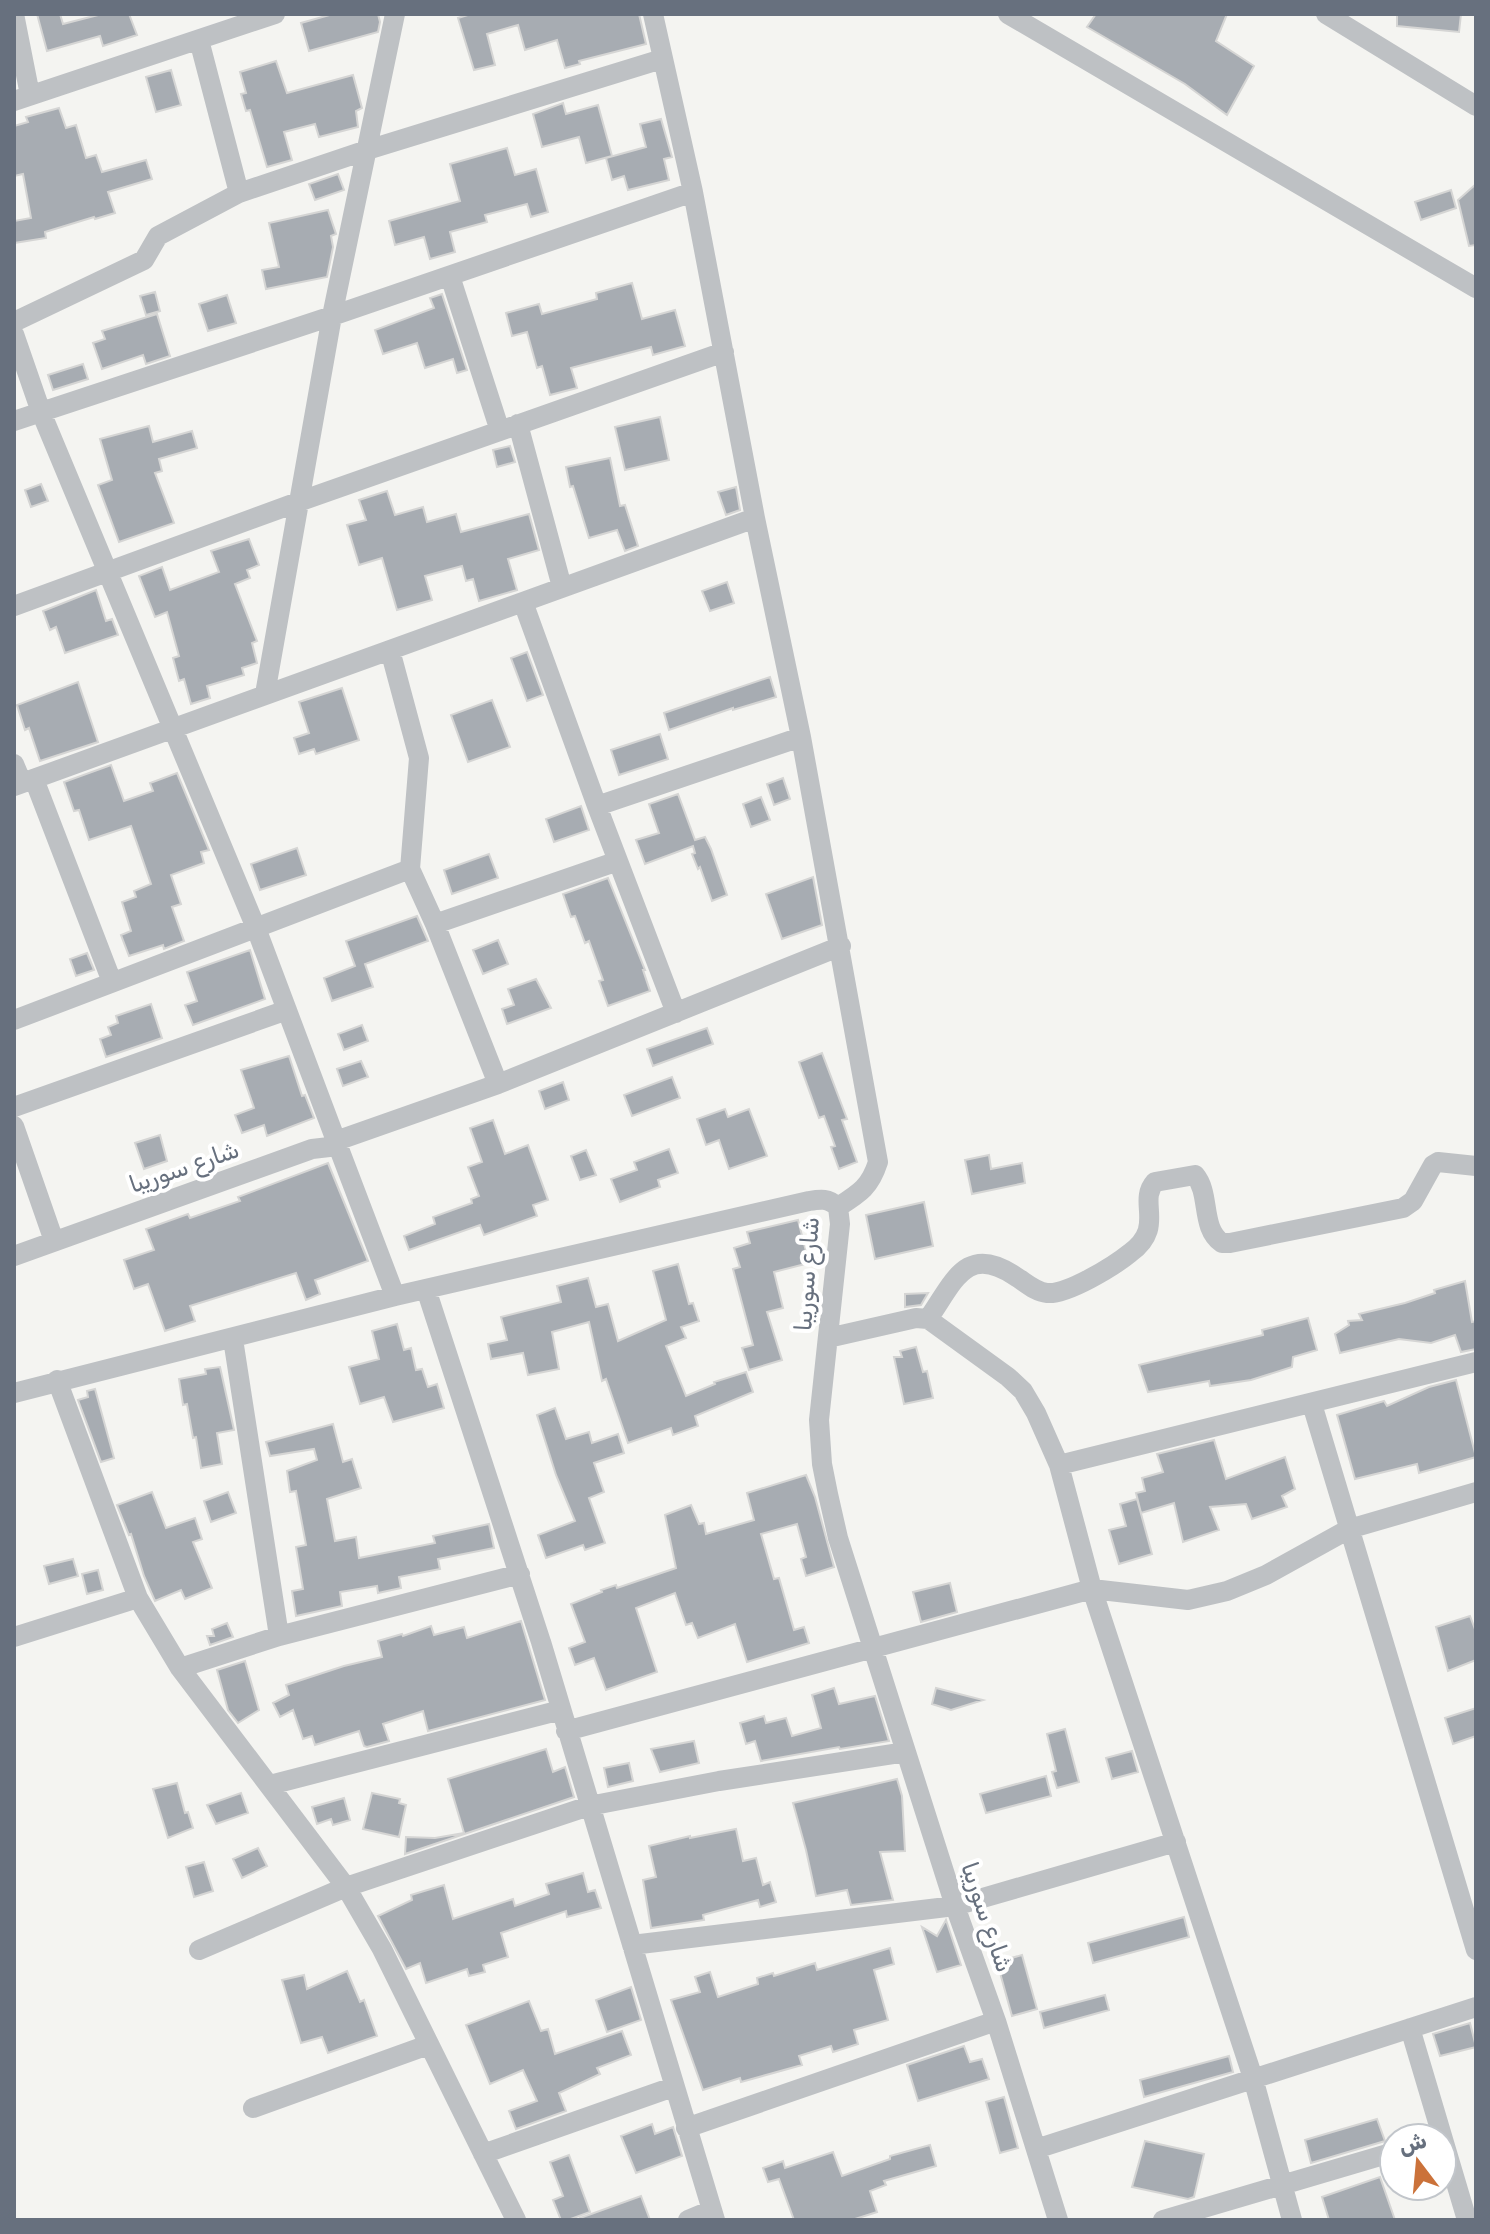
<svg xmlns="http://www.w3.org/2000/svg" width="1490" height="2234" viewBox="0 0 1490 2234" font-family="Rubik,Cairo,sans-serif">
<rect width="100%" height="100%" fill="#f4f4f1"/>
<path fill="#a7acb2" stroke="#d5d5d4" stroke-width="2" d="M37,14H60L63,24L102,14H129L137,35L103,46L100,36L47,51Z
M333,14H378L380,22L378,32L309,51L301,23Z
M471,14H639L646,44L579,61L580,64L565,68L557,40L525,50L518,25L487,34L495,65L474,70L458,18Z
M1096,14H1227L1216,41L1254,66L1227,115L1185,84L1087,27Z
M1397,14H1461L1459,32L1397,26Z
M276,61L287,93L353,75L362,108L356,111L358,127L319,137L315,124L284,132L292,160L267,167L250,110L246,111L241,94L246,93L240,72Z
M171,70L181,105L156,112L146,77Z
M563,103L566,114L598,105L612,156L586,163L579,137L542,147L533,114Z
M59,108L66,128L76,125L86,158L96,155L102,172L146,160L152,179L108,192L115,213L95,219L94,217L45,232L46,238L14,243V221L31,218L23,174L14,176V126L28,122L26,117Z
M661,119L672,157L664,159L669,180L628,190L624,176L612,180L606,158L646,147L640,124Z
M507,148L515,175L536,169L548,212L531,217L527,204L485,215L487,222L450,232L455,252L430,259L424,237L395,245L389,221L460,201L450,164Z
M338,174L344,190L315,200L309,184Z
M1476,184V245L1469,246L1458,200Z
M1451,190L1456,208L1421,220L1415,202Z
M328,210L336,234L331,236L333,247L327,277L266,289L262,270L279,267L269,223Z
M632,283L642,319L675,310L685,346L653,355L651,347L571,368L577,388L550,395L542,366L537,368L527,332L512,336L506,313L539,304L542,314L597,299L596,293Z
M155,292L160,311L146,315L140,296Z
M442,294L467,370L457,373L453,359L425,368L417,343L383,354L375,330L434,308L430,298Z
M227,295L236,323L208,331L199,304Z
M157,314L170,356L146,364L143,355L102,369L93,343L105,339L102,331Z
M83,364L88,379L53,390L48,375Z
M660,417L669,460L625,470L615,427Z
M149,426L153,442L192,431L197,448L159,459L162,471L155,473L174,523L119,542L98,485L112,480L100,439Z
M510,446L515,462L497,467L493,450Z
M610,458L620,506L625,505L638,546L625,551L617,530L589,538L573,486L570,487L566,467Z
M41,484L48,501L31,507L25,490Z
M736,487L740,510L726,515L718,492Z
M387,491L395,515L423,507L427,522L456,514L461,532L529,514L539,550L508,559L517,590L479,601L473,579L466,581L462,566L425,576L432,600L397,610L382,558L359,565L347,525L366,520L359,500Z
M249,539L259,565L247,570L250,578L235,584L257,641L252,643L257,663L242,668L244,675L207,686L210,698L191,704L184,679L179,681L173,658L179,656L167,612L155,617L139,576L162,567L170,590L219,572L211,551Z
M727,582L734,603L710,611L702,591Z
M96,590L106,621L112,619L118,635L65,653L56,627L50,630L43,611Z
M527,652L543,695L527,701L511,658Z
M770,677L776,697L733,710V708L669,730L664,713Z
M78,682L98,742L40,761L29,728L25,730L17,705Z
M342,688L359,740L316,754L314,749L299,754L294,738L309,733L299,702Z
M492,700L510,747L468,762L451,715Z
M660,734L668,759L619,775L611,750Z
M111,765L124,801L153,791L150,783L177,773L209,850L201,852L204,863L171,875L181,904L172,907L184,941L164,949L163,945L129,956L121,935L131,931L122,902L136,897L134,891L151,884L131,826L89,840L79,810L74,811L64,782Z
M783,778L790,799L774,805L767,784Z
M678,794L695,840L705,837L711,849L727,895L712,901L700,867L698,869L692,854L695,853L693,846L645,864L636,840L659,833L649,804Z
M761,797L770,820L751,827L743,804Z
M581,806L589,830L554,842L546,819Z
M297,848L306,875L260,890L251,864Z
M489,854L498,878L452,894L444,870Z
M813,877L822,925L782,939L766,894Z
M608,878L645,970H643L650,991L608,1006L599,981L603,980L589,941L585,943L575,916L571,917L563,894Z
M417,916L428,941L365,964L373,987L332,1001L324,978L355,966L346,941Z
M498,940L508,964L483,974L473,950Z
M250,950L265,999L193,1025L185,1005L197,1001L187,972Z
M87,953L94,970L76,976L70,959Z
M536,979L551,1008L507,1024L502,1009L514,1005L508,989Z
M151,1004L162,1038L106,1057L100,1039L111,1035L108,1027L118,1023L116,1016Z
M362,1025L368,1041L344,1050L338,1034Z
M707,1028L713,1044L653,1066L647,1049Z
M822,1053L847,1119L842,1120L857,1162L839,1169L831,1147L835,1146L824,1116L819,1118L799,1062Z
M289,1056L302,1096L305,1095L314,1118L267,1136L264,1125L242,1133L235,1115L254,1108L241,1070Z
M361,1061L368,1077L343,1086L337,1069Z
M672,1077L680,1098L632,1116L624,1095Z
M563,1082L569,1100L545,1109L539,1091Z
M725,1109L728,1117L749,1109L767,1156L729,1169L719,1140L706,1145L697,1119Z
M493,1120L505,1154L528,1145L548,1200L533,1205L537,1216L484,1235L480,1225L409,1250L404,1236L435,1224L433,1217L472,1203L471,1199L479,1196L468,1167L482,1162L470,1128Z
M160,1135L167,1161L144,1169L135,1143Z
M669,1149L678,1173L658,1180L660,1187L620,1202L611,1179L637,1170L634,1162Z
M586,1150L596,1175L580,1180L571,1156Z
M989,1155L991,1169L1022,1163L1025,1183L972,1194L965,1160Z
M328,1163L368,1261L315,1280L320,1294L306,1300L296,1273L190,1306L195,1321L165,1331L148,1284L134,1289L124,1260L154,1250L146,1229L188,1214L190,1218L240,1201L238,1197Z
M924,1202L933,1246L875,1259L866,1215Z
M798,1220L809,1263L774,1272L783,1308L767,1312L782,1360L749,1370L742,1348L753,1345L733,1269L740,1267L734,1248L750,1243L747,1232Z
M678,1264L689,1304L693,1303L699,1321L681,1327L686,1338L666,1346L686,1396L715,1384L714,1382L746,1372L753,1392L695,1416L698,1426L673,1435L671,1428L628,1443L606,1379L602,1381L589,1322L552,1332L559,1369L528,1375L523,1353L491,1359L488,1344L507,1340L501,1317L561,1302L557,1286L588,1278L596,1307L608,1304L618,1341L666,1320L653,1271Z
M1465,1281L1472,1322L1476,1321V1349L1461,1352L1455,1335L1431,1343L1399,1339L1340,1353L1335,1334L1349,1325L1348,1321L1362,1320L1359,1314L1405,1303L1435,1293L1434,1290Z
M928,1293L921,1305L905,1307V1294Z
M1308,1318L1317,1350L1293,1357L1292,1367L1251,1380L1210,1386L1209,1381L1148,1392L1139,1365L1263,1335L1262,1330Z
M397,1324L404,1350L411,1348L416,1370L422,1369L428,1387L437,1384L444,1408L393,1422L384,1397L360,1404L349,1367L379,1359L372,1331Z
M916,1347L923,1372L927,1371L933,1398L904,1404L894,1357H902L900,1351Z
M220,1367L234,1430L217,1433L222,1464L201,1468L196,1437L193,1438L187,1404L183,1405L179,1379L206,1374L205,1369Z
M1456,1380L1476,1457L1419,1473L1417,1464L1355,1479L1337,1415L1384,1401L1387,1406L1429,1387Z
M95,1389L114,1458L101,1462L78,1400L88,1397L87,1391Z
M555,1408L566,1439L589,1432L592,1443L618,1434L624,1453L594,1463L604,1492L589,1498L605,1543L585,1550L583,1545L546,1558L538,1535L575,1521L556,1475L537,1415Z
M333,1424L343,1462L352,1459L361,1488L327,1499L335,1541L356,1537L359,1558L435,1543L433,1536L489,1524L494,1548L438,1559L440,1569L399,1577L401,1588L378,1593L377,1586L340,1592L342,1606L296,1616L292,1591L303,1589L296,1547L306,1545L296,1491L290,1492L287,1471L317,1460L314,1449L270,1456L266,1442Z
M1214,1440L1226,1479L1285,1457L1295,1489L1282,1496L1287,1507L1252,1519L1246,1504L1210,1507L1219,1530L1183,1542L1174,1503L1141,1513L1136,1493L1145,1491L1142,1478L1163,1472L1157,1454Z
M806,1475L815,1497L834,1567L806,1576L801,1559L806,1557L797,1524L761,1534L774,1579L779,1578L794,1630L804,1627L809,1643L747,1662L735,1624L698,1638L692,1623L686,1625L675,1593L636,1608L657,1672L606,1690L594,1658L575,1665L569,1648L585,1642L571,1604L602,1592L601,1590L616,1585L617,1588L676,1568L665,1515L691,1505L699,1524L704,1523L706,1534L754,1520L747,1493Z
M152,1492L166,1528L195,1518L202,1539L193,1542L212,1588L185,1599L181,1590L155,1601L144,1576L131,1534L129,1535L117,1505Z
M228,1492L236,1513L211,1522L204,1501Z
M1137,1499L1152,1554L1119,1564L1109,1530L1126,1526L1120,1504Z
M73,1559L78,1576L49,1584L44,1566Z
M98,1570L103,1590L87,1594L82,1574Z
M950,1583L957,1612L921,1622L913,1592Z
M1470,1616L1476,1632V1660L1448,1671L1436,1627Z
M521,1621L545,1700L428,1731L423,1711L383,1724L389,1741L367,1747L364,1746L359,1731L315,1745L312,1736L303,1739L293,1710L280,1717L273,1703L289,1695L286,1685L344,1666L382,1657L378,1641L402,1634L403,1636L431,1626L434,1635L464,1627L467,1638Z
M227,1623L233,1637L210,1645L207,1636H214L212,1629Z
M245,1661L259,1710L238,1723L228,1710L217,1670Z
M834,1688L839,1704L875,1696L889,1741L840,1749L839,1747L761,1761L755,1741L746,1744L740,1723L764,1716L766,1723L786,1718L792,1736L821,1728L812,1695Z
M936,1688L983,1700L951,1710L932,1704Z
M1476,1708V1736L1453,1744L1445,1718Z
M1065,1729L1079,1782L1057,1788L1052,1772L1056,1771L1047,1734Z
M694,1741L699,1763L660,1772L651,1749Z
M546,1749L553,1772L565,1767L574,1797L405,1854L406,1837L435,1838L464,1833L448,1779Z
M1132,1751L1138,1772L1112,1779L1106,1758Z
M629,1763L633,1781L608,1787L604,1768Z
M1046,1776L1051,1796L986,1813L980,1794Z
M897,1779L902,1796L905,1851L880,1852L893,1900L851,1905L847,1890L816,1896L806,1850L793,1803Z
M177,1783L185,1813L188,1812L193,1828L168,1838L153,1789Z
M241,1793L248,1813L216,1824L207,1805Z
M372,1793L400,1799L399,1803L406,1805L399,1837L363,1829Z
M344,1798L350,1820L333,1825L331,1819L317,1824L312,1807Z
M736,1829L743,1861L756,1858L763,1885L770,1882L776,1902L760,1907L758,1900L703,1915L704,1920L651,1928L643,1880L656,1877L649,1846L690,1836V1838Z
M258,1848L267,1866L242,1878L233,1859Z
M204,1862L213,1891L194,1897L186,1867Z
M583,1873L588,1892L595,1890L601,1908L567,1917L566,1911L501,1933L508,1957L483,1965L485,1972L469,1976L467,1969L426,1983L420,1963L406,1969L378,1916L412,1900L411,1895L444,1885L453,1919L513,1899L515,1906L549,1894L546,1884Z
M1184,1917L1189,1937L1093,1963L1088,1943Z
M946,1920L961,1965L937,1972L922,1927L937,1936Z
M890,1948L894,1964L874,1970L888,2020L854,2030L858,2044L833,2052L831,2046L799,2056L802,2065L741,2082L740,2078L703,2090L671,2000L700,1992L695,1977L710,1972L718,1997L758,1984L757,1978L773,1973L774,1976L815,1963L817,1970Z
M1022,1955L1037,2009L1012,2016L997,1962Z
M347,1971L360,2002L364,2000L377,2036L328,2053L322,2037L301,2043L282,1980L304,1975L307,1989Z
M631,1987L641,2020L607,2032L596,2000Z
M1105,1995L1109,2010L1044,2028L1040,2012Z
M529,2001L541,2031L548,2029L555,2054L622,2031L631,2055L597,2068L600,2074L559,2093L566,2111L516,2129L509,2111L537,2101L523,2070L490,2084L466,2025Z
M1470,2023L1476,2047L1440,2056L1433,2034Z
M964,2046L970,2062L982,2059L989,2079L918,2101L907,2065Z
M1229,2056L1233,2072L1144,2097L1140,2080Z
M1004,2097L1018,2148L1000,2153L986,2102Z
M1377,2119L1385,2141L1311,2163L1305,2140Z
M652,2124L655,2134L673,2127L682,2156L636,2173L621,2136Z
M1145,2141L1204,2154L1194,2197L1188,2199L1132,2187Z
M930,2145L936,2166L884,2181L886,2185L870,2191L877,2212L852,2220H794L779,2179L768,2182L763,2168L783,2161L785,2168L833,2152L842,2176L890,2159V2156Z
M569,2155L590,2212L568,2220H561L553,2200L563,2196L550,2162Z
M1380,2177L1395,2220H1329L1322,2197Z
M641,2196L650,2220H581L580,2218Z"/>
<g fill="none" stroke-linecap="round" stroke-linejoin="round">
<path stroke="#bec1c4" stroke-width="20" d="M14,14L30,95
M653,14L693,192L755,518L801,737L878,1162C870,1187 860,1193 838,1207
M1008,14L1476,288
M1326,14L1476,106
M199,40L239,193
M14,101L275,14
M450,276L500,431
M14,322L144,260L158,236L239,193L364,151L662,59
M14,334L41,412L256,928L338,1146
M14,421L332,316L693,192
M518,424L562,587
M523,602L597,806L676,1013
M14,606L301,501L724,352
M390,650L419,758L410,869L435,924L498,1084
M265,694L332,316L395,14
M14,764L22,783
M34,779L112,982
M14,786L755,518
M597,806L801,737
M435,924L618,861
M14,1020L410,869
M14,1107L287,1010
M14,1126L54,1241
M336,1141L498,1084L841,946
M14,1256L312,1149L338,1146L395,1296L809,1201C821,1199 828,1198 838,1207L840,1224L819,1420L822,1464L828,1494L838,1538L906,1752L955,1906L996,2021L1058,2220
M426,1289L541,1642L715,2220
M928,1319C954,1282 966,1243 1015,1276C1025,1282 1035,1292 1047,1293C1067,1295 1114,1266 1130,1253C1166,1227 1137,1202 1155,1182L1195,1175C1211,1194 1200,1228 1222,1243H1230L1403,1208L1413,1201L1433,1165L1438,1162L1476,1166
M828,1338L916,1318L928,1319L1008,1377L1023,1391L1036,1413L1059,1465L1092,1589L1253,2078L1292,2220
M233,1339L279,1636
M57,1380L138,1598L180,1668L346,1887L382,1949L516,2220
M14,1393L395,1296
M1312,1404L1476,1950
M1059,1465L1476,1362
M14,1637L138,1598
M180,1668L279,1636L520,1574
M566,1731L1092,1589L1188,1600L1227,1591L1266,1575L1349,1529L1476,1492
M270,1785L561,1710
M632,1945L955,1906L1176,1842
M199,1950L346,1887L589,1806L719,1781L906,1752
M1410,2028L1467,2220
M253,2108L428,2045
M686,2128L996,2021
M1036,2149L1476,2007
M483,2154L673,2087
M688,2220L712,2210
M1163,2220L1394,2152"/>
</g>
<g text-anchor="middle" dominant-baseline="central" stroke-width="8" stroke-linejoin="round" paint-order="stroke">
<g font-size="24" fill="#67707e" stroke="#fff">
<text transform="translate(184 1167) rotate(-19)">شارع سوريبا</text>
<text transform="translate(807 1274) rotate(-86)">شارع سوريبا</text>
<text transform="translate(987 1917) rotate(71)">شارع سوريبا</text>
</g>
</g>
<rect width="1490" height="2234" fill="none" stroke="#67707e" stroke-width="32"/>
<g transform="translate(1418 2162) rotate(344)"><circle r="38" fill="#ffffff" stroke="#c2c6cb" stroke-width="2"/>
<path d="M0-6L14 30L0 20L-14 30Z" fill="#cb723a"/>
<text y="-12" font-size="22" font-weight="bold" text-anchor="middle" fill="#67707e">ش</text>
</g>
</svg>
